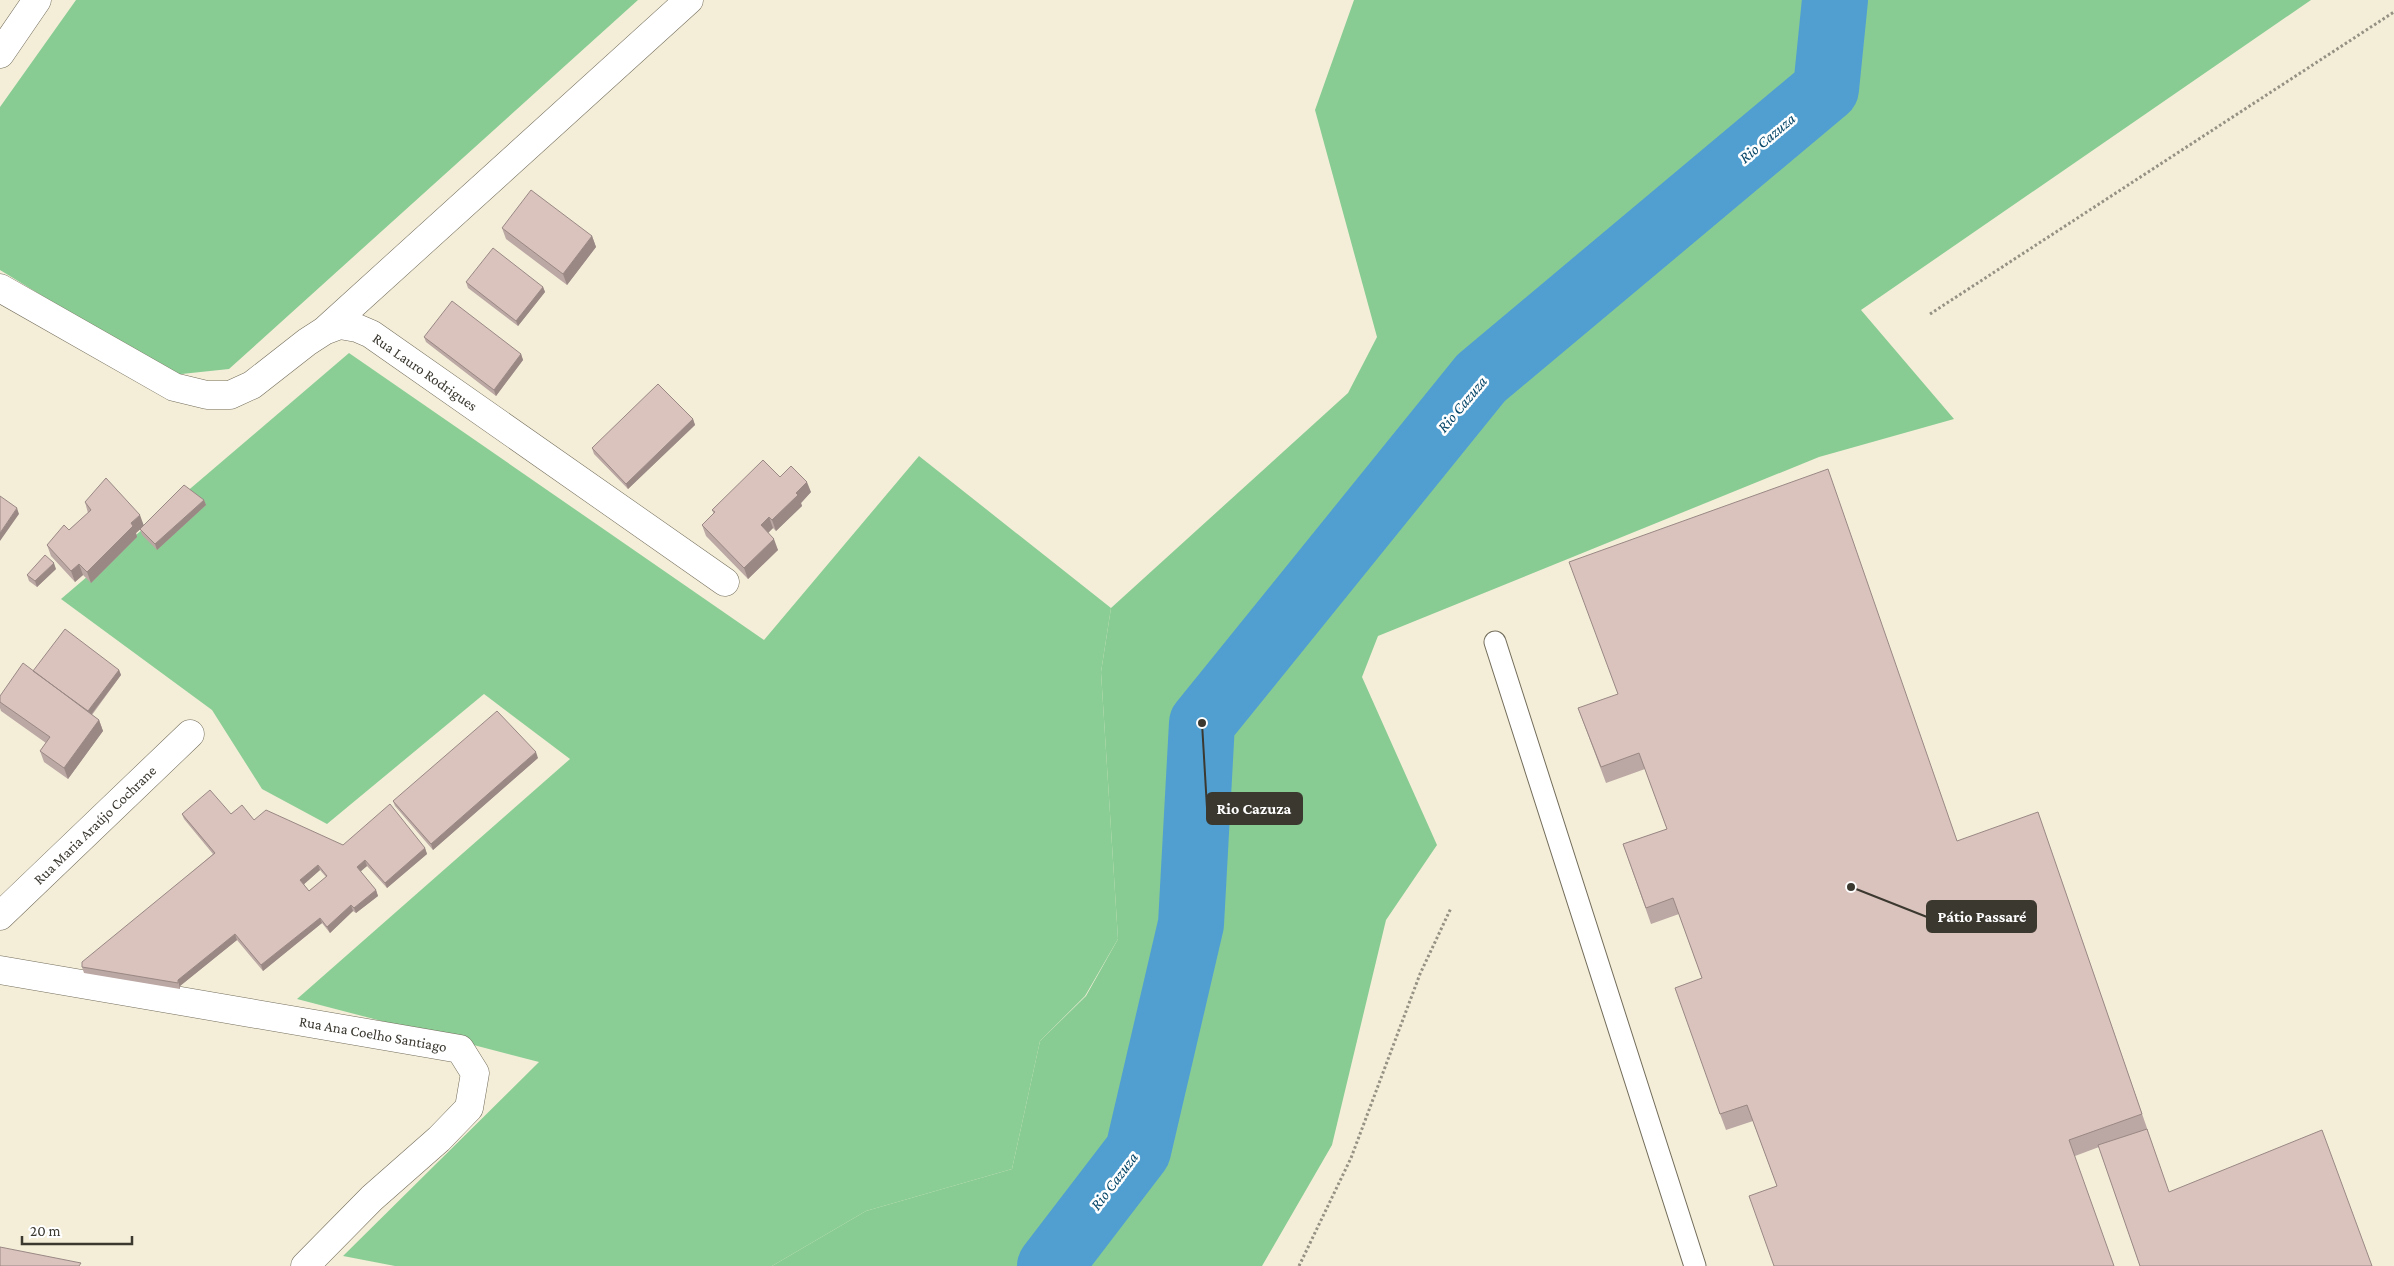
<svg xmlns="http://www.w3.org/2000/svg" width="2394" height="1266" viewBox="0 0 2394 1266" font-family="'Crimson Pro',serif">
<rect width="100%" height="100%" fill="#f4eed9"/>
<path fill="#8bce95" d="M349,353L764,640L919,456L1111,608L1101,672L1118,939L1085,996L1040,1041L1012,1169L866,1211L772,1266H395L343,1256L539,1062L297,999L570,759L484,694L327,824L262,789L212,710L61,599Z"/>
<path fill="#88cc93" d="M76,0H638L229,369L172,375L0,270V107Z
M1354,0H2311L1861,310L1954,419L1819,457L1378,636L1362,677L1437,845L1386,920L1332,1145L1262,1266H772L866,1211L1012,1169L1040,1041L1086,996L1118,939L1101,672L1111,608L1348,393L1377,337L1315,110Z"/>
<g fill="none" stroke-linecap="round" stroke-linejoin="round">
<path stroke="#519fd1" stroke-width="66" d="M1050,1266L1138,1151L1191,924L1202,723L1481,378L1826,89L1835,0"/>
<defs>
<path id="lane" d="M1495,642L1695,1266"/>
<path id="street" d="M0,54L37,0
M0,288L174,387L207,395H230L252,385L307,342L324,331L340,325L357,328L371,334L725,582
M324,331L689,0
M0,916L190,734
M0,970L460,1049L475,1073L469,1108L439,1139L372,1198L305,1266"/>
</defs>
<use href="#lane" stroke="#736d5b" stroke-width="23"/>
<use href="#street" stroke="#736d5b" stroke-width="29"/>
<path stroke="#959183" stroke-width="3" stroke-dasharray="2.5 2.5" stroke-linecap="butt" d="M1930,314L2394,12
M1299,1266L1351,1158L1420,974L1451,908"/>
<use href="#lane" stroke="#fff" stroke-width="21"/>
<use href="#street" stroke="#fff" stroke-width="28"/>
</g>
<path fill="#bba7a3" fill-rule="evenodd" d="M502,228L592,236L596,247L567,285L506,239Z
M466,282L543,287L545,292L518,326L468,288Z
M424,337L521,354L523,360L496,396L426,342Z
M693,419L695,425L628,489L594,454L592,448Z
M780,477L811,492L801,503L802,506L776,531L773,528L768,533L778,550L748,579L706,536L702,525L714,514L712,510Z
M204,500L206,505L157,550L142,535L140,529L136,533L137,537L91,583L83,575L75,582L51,556L47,545L69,530L88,513L85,502L144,525Z
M56,569L37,587L29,581L27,575Z
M119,670L121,675L92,715L99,720L103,731L68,779L44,762L40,751L46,743L1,711L0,708V696L33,671Z
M1578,708L1957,841L2043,828L2148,1131L2140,1266L2099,1147L2075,1156L1777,1186L1753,1121L1726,1130L1720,1114L1702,978L1679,914L1651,924L1623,844L1667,829L1645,769L1606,783Z
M538,758L433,850L395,806L393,801Z
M182,814H231L254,820L343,845L425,848L427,854L387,888L367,866L360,871L376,890L378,896L356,913L353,911L330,933L322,923L263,971L237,940L180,986V989L84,973L82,967L213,854L184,819ZM320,870L326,877L309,891L304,884Z"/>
<path fill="#998884" d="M592,236L596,247L567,285L563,274Z
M543,287L545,292L518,326L516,321Z
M521,354L523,360L496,396L494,390Z
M693,419L695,425L628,489L626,484Z
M807,482L811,492L801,503L802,506L776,531L772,520L796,493Z
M204,500L206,505L157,550L155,544Z
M17,508L19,514L0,541V533Z
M140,515L144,526L136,533L137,537L91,583L87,572L131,523Z
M769,517L773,528L765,536L761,525Z
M774,539L778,550L748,579L744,568Z
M54,563L56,569L37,587L35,581Z
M79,564L83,575L75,582L71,571Z
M119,670L121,675L90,716L88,711Z
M99,720L103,731L68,779L64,768Z
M536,752L538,758L433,850L431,844Z
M425,848L427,854L387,888L385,883Z
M365,860L367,866L359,873L357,867Z
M318,865L320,870L302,886L300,880Z
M376,890L378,896L356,913L354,908Z
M351,905L353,911L330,933L327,927Z
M320,918L322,923L263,971L261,965Z
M235,934L237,940L180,986V989L178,980Z"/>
<path fill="#dac2bd" stroke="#998884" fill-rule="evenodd" d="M531,190L592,236L563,274L502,228Z
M493,248L543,287L516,321L466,282Z
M452,301L521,354L494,390L424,337Z
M658,384L693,419L626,484L592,448Z
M763,460L780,477L791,466L807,482L796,493L798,495L772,520L769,517L761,525L774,539L744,568L702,525L715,512L712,510Z
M1828,469L1957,841L2038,812L2142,1114L2069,1140L2114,1266H1774L1749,1196L1777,1186L1747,1105L1720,1114L1675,988L1702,978L1673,898L1646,908L1623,844L1667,829L1639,753L1601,767L1578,708L1618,694L1569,562Z
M106,478L140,515L131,523L133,526L87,572L79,564L71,571L47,545L64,525L69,530L91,510L85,502Z
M184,485L204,500L155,544L140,529Z
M0,496L17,508L0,533Z
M45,555L54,563L35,581L27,575Z
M65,629L119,670L88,711L33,671Z
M23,663L99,720L64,768L40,751L50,737L0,702V696Z
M497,711L536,752L431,844L393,801Z
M210,790L231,814L242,805L254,820L266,810L343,845L390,804L425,848L385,883L365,860L357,867L376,890L354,908L351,905L327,927L320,918L261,965L235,934L178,980V983L82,967V962L215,853L182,814ZM318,865L327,876L309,891L300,880Z
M2147,1129L2169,1192L2322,1130L2372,1266H2140L2098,1145Z
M0,1247L81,1263L79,1266H0Z"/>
<g text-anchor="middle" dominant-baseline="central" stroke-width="5" stroke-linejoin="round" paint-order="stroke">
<g font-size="15" fill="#3b3830" stroke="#fff">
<text transform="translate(425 372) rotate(35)">Rua Lauro Rodrigues</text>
<text transform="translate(95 825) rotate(-44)">Rua Maria Araújo Cochrane</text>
<text transform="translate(373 1034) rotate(10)">Rua Ana Coelho Santiago</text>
</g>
<g font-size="16" font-style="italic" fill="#074769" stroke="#fff">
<text transform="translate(1767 138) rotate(-40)">Rio Cazuza</text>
<text transform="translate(1462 404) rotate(-50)">Rio Cazuza</text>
<text transform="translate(1114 1181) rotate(-53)">Rio Cazuza</text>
</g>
</g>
<path fill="none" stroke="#3b3830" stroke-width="2" d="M1202 723L1207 808M1851 887L1927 917"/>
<g fill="#3b3830" stroke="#fff" stroke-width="2">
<circle cx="1202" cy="723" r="5"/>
<circle cx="1851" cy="887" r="5"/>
</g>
<g fill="#3b3830" stroke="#3b3830" stroke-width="2">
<rect x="1207" y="793" width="95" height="31" rx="5"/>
<rect x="1927" y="901" width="109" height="31" rx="5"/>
</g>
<g font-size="16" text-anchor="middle" font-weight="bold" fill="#fff">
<text x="1254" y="814">Rio Cazuza</text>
<text x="1982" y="922">Pátio Passaré</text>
</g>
<path d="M22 1236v8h110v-8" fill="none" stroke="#3b3830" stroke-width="2.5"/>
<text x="30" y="1236" font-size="15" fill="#3b3830" stroke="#ffffff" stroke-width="4" paint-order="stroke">20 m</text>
</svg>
